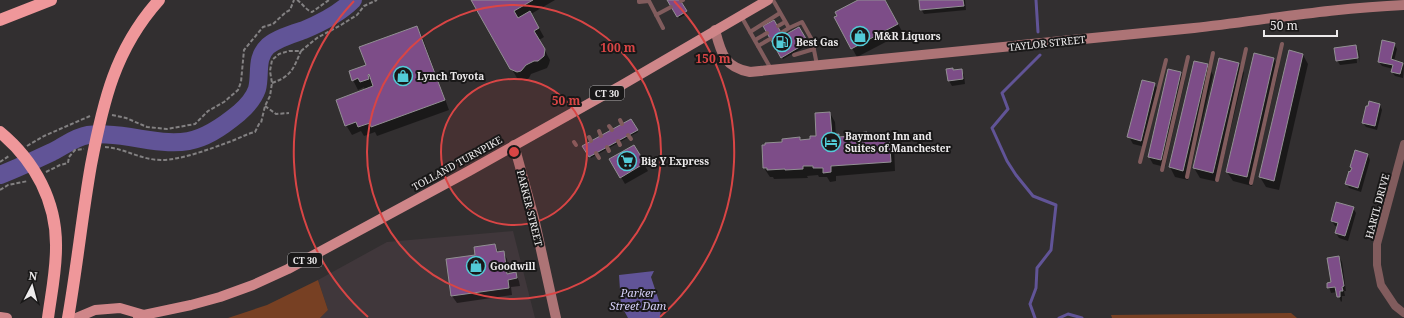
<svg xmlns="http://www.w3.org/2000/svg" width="1404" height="318" viewBox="0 0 1404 318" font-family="'Noto Serif',serif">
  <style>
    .built { fill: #40373b }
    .green { fill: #774023 }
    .water { fill: #615497 }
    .shadow { fill: #0007 }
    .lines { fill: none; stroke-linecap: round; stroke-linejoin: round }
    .stream { stroke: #615497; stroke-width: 3 }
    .river { stroke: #615497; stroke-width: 18 }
    .building { fill: #7d4d88; stroke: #929093 }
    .path { stroke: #838182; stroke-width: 2; stroke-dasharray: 4 2; stroke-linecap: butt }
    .lane { stroke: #815c5d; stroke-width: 4 }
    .street { stroke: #815c5d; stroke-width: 8 }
    .secondary { stroke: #ad7476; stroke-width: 10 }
    .primary { stroke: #cf8689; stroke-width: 10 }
    .highway { stroke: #ef979a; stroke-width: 12 }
    .ring { fill: none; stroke: #d94545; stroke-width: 2 }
    .labels { text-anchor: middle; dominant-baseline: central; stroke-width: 4; stroke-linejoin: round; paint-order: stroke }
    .shield { fill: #191818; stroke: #adacac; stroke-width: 1 }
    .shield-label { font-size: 9px; font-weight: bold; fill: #edebec }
    .poi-label { font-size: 10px; font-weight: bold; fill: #edebec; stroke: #191818; text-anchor: start }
    .street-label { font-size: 10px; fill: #edebec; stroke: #191818 }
    .water-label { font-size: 11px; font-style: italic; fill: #d4cff7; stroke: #191818 }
    .centre { fill: #d94545; stroke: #191818; stroke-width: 2 }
    .ring-label { font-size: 12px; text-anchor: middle; font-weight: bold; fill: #d94545; stroke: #191818; stroke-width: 4; stroke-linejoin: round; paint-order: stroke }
  </style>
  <rect width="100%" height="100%" fill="#322f30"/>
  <path class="built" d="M 513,231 L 535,318 L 320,318 L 328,310 L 318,280 L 387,242 Z"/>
  <g class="green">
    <path d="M 318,280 L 328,310 L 320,318 L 228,318 L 267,305 Z"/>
    <path d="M 1291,313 L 1297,318 L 1112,318 L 1111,315 Z"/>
  </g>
  <path class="water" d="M 654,271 L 651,277 L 661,307 L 660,318 L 628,318 L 621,305 L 619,275 Z"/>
  <g class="shadow">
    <path d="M 472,0 L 555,0 L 531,14 L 544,37 L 539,40 L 550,60 L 549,64 L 547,68 L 531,74 L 529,78 L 523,81 L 517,78 Z"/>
    <path d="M 668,0 L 679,0 L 687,14 L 679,18 Z"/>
    <path d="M 860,0 L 885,0 L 903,33 L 857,57 L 852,48 Z"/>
    <path d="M 920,0 L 965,0 L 966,10 L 924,14 L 921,9 Z"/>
    <path d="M 764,26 L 783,37 L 799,28 L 808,45 L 783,59 Z"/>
    <path d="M 417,27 L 422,36 L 449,110 L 377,136 L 375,132 L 364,136 L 361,131 L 352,135 L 346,125 L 365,90 L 364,87 L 358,90 L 353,80 L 367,66 Z"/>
    <path d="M 1394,44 L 1397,49 L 1394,61 L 1402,63 L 1404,66 L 1403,78 L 1395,76 L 1392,72 L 1393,69 L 1382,66 L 1379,62 Z"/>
    <path d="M 1356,47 L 1359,51 L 1360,63 L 1358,50 L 1356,50 L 1357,63 L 1340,65 L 1337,60 Z"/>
    <path d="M 1303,55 L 1308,64 L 1279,190 L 1266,187 L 1260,177 Z"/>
    <path d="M 1274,59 L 1279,68 L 1252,186 L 1233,181 L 1227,172 Z"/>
    <path d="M 1239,63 L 1244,73 L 1218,182 L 1200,178 L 1194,168 Z"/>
    <path d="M 1207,65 L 1213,75 L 1188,180 L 1175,177 L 1170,167 Z"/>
    <path d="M 947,70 L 953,71 L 961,70 L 964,75 L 965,84 L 952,86 L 949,81 Z"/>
    <path d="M 1169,70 L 1181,73 L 1185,80 L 1165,167 L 1153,164 L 1149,157 Z"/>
    <path d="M 1154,84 L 1159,91 L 1145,147 L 1133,144 L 1129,137 Z"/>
    <path d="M 1380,105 L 1382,110 L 1377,130 L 1366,127 L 1363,123 Z"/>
    <path d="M 830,113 L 835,122 L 836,136 L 839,136 L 840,138 L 868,135 L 888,135 L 894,145 L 895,171 L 836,176 L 836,181 L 830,182 L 827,177 L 819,177 L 818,175 L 807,176 L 808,178 L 774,179 L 773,177 L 770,177 L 764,168 L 763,146 L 800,138 L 801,141 L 811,140 L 817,137 Z"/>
    <path d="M 631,120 L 638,132 L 591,158 L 584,147 Z"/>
    <path d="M 633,146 L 648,171 L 625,184 L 611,160 Z"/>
    <path d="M 1368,155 L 1370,160 L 1361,192 L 1349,188 L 1346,183 L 1352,169 L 1351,167 Z"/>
    <path d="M 1337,203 L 1353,208 L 1356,213 L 1348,241 L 1339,238 L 1336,233 L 1338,227 L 1335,226 L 1332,221 Z"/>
    <path d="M 495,245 L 499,252 L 503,252 L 507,259 L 509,274 L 515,273 L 519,281 L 520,286 L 511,287 L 512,295 L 457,303 L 452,296 L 447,260 L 476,256 Z"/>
    <path d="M 1339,257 L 1342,262 L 1346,291 L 1344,291 L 1345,296 L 1342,296 L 1342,301 L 1341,302 L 1337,292 L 1331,293 L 1328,284 L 1332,283 Z"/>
  </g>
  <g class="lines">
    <g class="stream">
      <path d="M 1036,0 L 1038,32"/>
      <path d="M 1035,318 L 1030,304 L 1036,288 L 1037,268 L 1051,250 L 1056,205 L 1033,196 L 1016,175 L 1007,161 L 992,128 L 1008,109 L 1002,93 L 1040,55"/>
      <path d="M 1059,318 L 1068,314 L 1082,318"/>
    </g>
    <path class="river" d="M 0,175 C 18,168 35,160 52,152 C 64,146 75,137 88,135 C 101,133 117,135 130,137 C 181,146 198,147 239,113 C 247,106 254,98 257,89 C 261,74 255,58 268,46 C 278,38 292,34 304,30 C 321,23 339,14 353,0"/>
  </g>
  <g class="building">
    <path d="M 471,0 L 533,0 L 514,11 L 518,18 L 530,11 L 539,28 L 534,31 L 545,49 L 544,56 L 538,61 L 534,61 L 526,65 L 521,71 L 517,72 L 510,69 Z"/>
    <path d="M 667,0 L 680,0 L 687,11 L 677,17 Z"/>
    <path d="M 858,0 L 885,0 L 898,24 L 851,49 L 834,17 L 837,16 L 835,12 Z"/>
    <path d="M 919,0 L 963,0 L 964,6 L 920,10 Z"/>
    <path d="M 774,20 L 783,36 L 799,27 L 808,42 L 781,58 L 763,26 Z"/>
    <path d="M 417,26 L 445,100 L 371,127 L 370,123 L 358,127 L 356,122 L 345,126 L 336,100 L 373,86 L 369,74 L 368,75 L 369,79 L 360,82 L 358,78 L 352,81 L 349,71 L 366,65 L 359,47 Z"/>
    <path d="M 1382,40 L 1395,43 L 1391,59 L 1403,63 L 1400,74 L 1391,72 L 1393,65 L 1378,62 Z"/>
    <path d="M 1356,45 L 1358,58 L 1336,61 L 1334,48 Z"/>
    <path d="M 1289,50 L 1303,54 L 1274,181 L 1259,177 Z"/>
    <path d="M 1254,53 L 1274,58 L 1247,177 L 1226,172 Z"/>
    <path d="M 1219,58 L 1239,63 L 1213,173 L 1193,168 Z"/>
    <path d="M 1194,61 L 1208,64 L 1183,171 L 1169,167 Z"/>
    <path d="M 953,68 L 953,70 L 962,69 L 963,79 L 948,81 L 946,69 Z"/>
    <path d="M 1168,69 L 1181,72 L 1161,160 L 1148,157 Z"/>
    <path d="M 1142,80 L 1155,83 L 1141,141 L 1127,137 Z"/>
    <path d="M 1369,101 L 1380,104 L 1375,126 L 1362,123 L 1366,106 L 1368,106 Z"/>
    <path d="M 830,112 L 832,135 L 839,134 L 839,137 L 849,136 L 849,134 L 867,132 L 868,134 L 884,133 L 885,134 L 889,134 L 891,162 L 831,166 L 831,172 L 823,173 L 823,168 L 813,168 L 813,166 L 803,166 L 803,169 L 785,170 L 785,169 L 767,170 L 767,168 L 763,168 L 762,145 L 765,145 L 765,143 L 782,142 L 782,139 L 800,137 L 800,140 L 810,139 L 810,136 L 816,136 L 815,113 Z"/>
    <path d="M 631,119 L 638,130 L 589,157 L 582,146 Z"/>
    <path d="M 634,145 L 645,163 L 620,178 L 609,159 Z"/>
    <path d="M 1355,150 L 1368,154 L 1358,188 L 1345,184 L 1349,171 L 1350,172 L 1352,168 L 1350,167 Z"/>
    <path d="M 1336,202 L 1354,207 L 1345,236 L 1335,233 L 1338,223 L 1331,221 Z"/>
    <path d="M 495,244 L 497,252 L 504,251 L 507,274 L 516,272 L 517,278 L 508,280 L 509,288 L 451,296 L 446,259 L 475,255 L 474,247 Z"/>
    <path d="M 1339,256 L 1344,286 L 1342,287 L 1343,291 L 1340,291 L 1340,297 L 1337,297 L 1335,287 L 1327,288 L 1327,283 L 1331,282 L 1327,258 Z"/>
  </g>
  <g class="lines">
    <g class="path">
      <path d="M 297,0 C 302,3 307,11 312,12 L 329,0"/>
      <path d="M 272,83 C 292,76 293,69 301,51"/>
      <path d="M 265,106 L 276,114 L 289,113"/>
      <path d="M 112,115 L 126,118 L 147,127 L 167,129 L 195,124 L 208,111 L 224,102 L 238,90 L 241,82 L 244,50 L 263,27 L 273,24 L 286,12 L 290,10 L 294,0"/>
      <path d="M 27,146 L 44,136 L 90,116"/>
      <path d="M 105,147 C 124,148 141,160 161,160 C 181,160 210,149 229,142 C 238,139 246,134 255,132 L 259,124 L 261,123 L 265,106 L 270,96 L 272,83 L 270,71 L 272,60 L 279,54 L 289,51 L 301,51 L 317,38 L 341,25 L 357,15 L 364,6 L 377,0"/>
      <path d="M 0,162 L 9,156"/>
      <path d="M 46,172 L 60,165 L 68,163 L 69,157 L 75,150 L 84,149"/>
      <path d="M 0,190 L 8,185 L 28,181"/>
    </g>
    <g class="lane">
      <path d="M 639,0 L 639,2 L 649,1 L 663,28"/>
      <path d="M 773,0 L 789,28 L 802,22 L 812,40 L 817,65"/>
      <path d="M 681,1 L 683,0"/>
      <path d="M 656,15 L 671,7"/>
      <path d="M 741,16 L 771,69"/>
      <path d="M 778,26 L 785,22"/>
      <path d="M 750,32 L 780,13"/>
      <path d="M 781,33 L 789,28"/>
      <path d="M 755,40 L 767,33"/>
      <path d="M 758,46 L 770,39"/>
      <path d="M 794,55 L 814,49"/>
      <path d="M 620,120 L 622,124"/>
      <path d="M 609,126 L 612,130"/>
      <path d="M 599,131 L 601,136"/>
      <path d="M 628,135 L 631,139"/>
      <path d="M 589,137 L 591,141"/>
      <path d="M 618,141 L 620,145"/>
      <path d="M 574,142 L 576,145"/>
      <path d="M 607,147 L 609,151"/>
      <path d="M 596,153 L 599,158"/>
      <path d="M 1140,162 L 1166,60"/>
      <path d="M 1162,170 L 1188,57"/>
      <path d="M 1187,177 L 1213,53"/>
      <path d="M 1217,180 L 1246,49"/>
      <path d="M 1251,183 L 1282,44"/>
    </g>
    <path class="street" d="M 1404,144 L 1377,244 L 1377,265 L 1381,285 L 1395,306 L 1404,313"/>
    <g class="secondary">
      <path d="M 715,30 C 721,53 724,67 750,72 C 898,58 1046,43 1194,28 C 1264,20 1333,8 1404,5"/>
      <path d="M 514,145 L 534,218 L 556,318"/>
    </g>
    <g class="primary">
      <path d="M 0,317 L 7,318"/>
      <path d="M 76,318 L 95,310 L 120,308 L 144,315"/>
      <path d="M 138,318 L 144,315 L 191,305 L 220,297 L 253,285 L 288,269 L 469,171 L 622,85 L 768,0"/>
    </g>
    <g class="highway">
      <path d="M 0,20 L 51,0"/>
      <path d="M 0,132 C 35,161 57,202 56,248 C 56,272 51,295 48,318"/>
      <path d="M 68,318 C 77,267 82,216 91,165 C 103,102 115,49 159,0"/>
    </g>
  </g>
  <circle cx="514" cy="152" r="73" fill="#d94545" fill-opacity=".12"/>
  <g class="ring">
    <circle cx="514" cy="152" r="73"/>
    <circle cx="514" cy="152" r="147"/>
    <path d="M368 317A220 220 0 0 1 354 1M674 1A220 220 0 0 1 660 317"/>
  </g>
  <defs>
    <g id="shop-ring" transform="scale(1)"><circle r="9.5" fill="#191818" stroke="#52cbd7" stroke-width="1.5"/><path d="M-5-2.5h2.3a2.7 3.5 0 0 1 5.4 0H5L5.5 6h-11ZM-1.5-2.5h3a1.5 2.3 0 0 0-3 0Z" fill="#52cbd7"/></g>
    <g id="fuel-ring" transform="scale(1)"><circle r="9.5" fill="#191818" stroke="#52cbd7" stroke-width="1.5"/><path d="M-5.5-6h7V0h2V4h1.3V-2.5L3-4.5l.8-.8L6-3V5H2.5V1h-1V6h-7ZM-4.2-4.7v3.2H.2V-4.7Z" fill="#52cbd7"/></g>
    <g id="hotel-ring" transform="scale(1)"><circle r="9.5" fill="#191818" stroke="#52cbd7" stroke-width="1.5"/><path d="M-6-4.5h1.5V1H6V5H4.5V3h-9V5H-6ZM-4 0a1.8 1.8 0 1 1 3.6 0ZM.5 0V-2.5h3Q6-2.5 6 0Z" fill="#52cbd7"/></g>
    <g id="supermarket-ring" transform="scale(1)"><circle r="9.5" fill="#191818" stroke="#52cbd7" stroke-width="1.5"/><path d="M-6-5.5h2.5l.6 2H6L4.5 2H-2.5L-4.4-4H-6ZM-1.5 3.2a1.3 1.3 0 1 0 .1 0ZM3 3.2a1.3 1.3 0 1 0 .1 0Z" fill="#52cbd7"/></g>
  </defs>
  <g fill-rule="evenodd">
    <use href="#shop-ring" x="860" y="36"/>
    <use href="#fuel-ring" x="782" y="42"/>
    <use href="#shop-ring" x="403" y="76"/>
    <use href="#hotel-ring" x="831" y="142"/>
    <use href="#supermarket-ring" x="627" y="161"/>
    <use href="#shop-ring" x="476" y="266"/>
  </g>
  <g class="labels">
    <g class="shield">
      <rect x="590" y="86" width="34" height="14" rx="3"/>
      <rect x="288" y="253" width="34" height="14" rx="3"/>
    </g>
    <g class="shield-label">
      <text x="607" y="93">CT 30</text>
      <text x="305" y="260">CT 30</text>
    </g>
    <g class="poi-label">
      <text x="874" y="36">M&amp;R Liquors</text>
      <text x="796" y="42">Best Gas</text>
      <text x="417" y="76">Lynch Toyota</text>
      <text x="845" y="136">Baymont Inn and<tspan x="845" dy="12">Suites of Manchester</tspan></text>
      <text x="641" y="161">Big Y Express</text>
      <text x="490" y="266">Goodwill</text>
    </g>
    <g class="street-label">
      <text transform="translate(1047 43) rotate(-6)">TAYLOR STREET</text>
      <text transform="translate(457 163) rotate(-29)">TOLLAND TURNPIKE</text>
      <text transform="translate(1377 206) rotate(-75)">HARTL DRIVE</text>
      <text transform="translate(530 208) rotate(76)">PARKER STREET</text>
    </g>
    <g class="water-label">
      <text x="638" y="292">Parker<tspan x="638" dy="13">Street Dam</tspan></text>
    </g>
  </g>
  <circle cx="514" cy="152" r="6" class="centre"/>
  <g class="ring-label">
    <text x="618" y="52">100 m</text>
    <text x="713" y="63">150 m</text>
    <text x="566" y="105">50 m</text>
  </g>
  <g transform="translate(32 286) rotate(6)" stroke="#191818" stroke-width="3" paint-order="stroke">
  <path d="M0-3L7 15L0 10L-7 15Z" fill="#edebec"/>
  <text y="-6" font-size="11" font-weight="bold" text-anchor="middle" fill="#edebec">N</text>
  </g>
  <path d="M1264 30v6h73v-6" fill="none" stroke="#edebec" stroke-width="2"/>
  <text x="1270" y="30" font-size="12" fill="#edebec" stroke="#191818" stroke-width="3" paint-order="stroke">50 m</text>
</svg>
